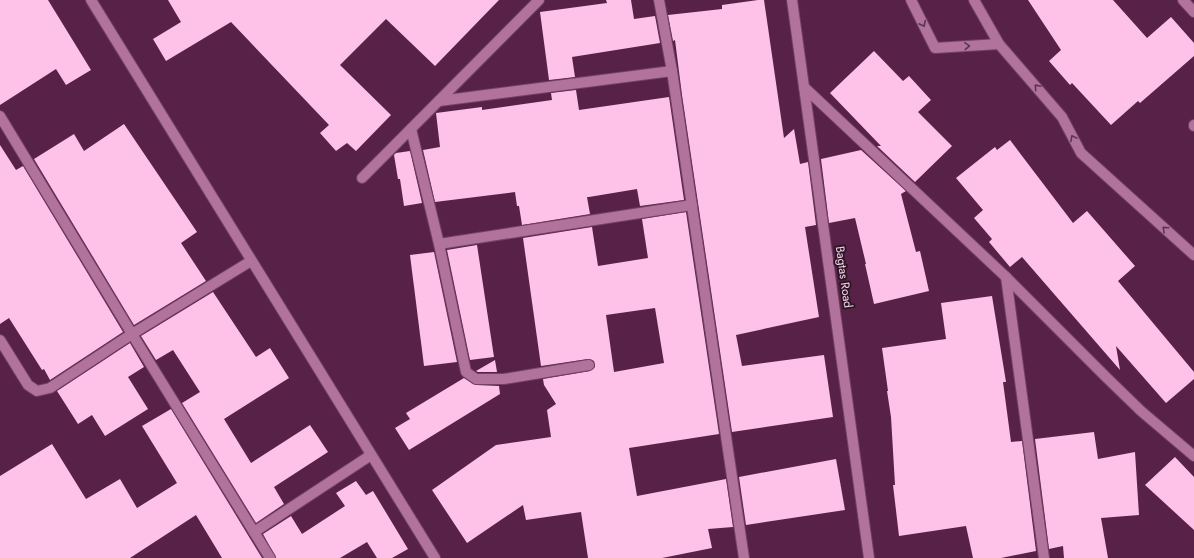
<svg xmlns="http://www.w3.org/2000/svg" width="1194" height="558" viewBox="0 0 1194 558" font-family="Jost,sans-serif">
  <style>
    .building { fill: #fec2e8; fill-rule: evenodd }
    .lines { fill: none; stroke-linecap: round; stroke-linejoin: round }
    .minor-casing { stroke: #724265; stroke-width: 12 }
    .minor { stroke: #b1729b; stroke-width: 10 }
    .oneway { stroke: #5c3650 }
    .labels { text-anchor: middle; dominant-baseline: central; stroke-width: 4; stroke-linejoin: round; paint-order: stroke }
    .street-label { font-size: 12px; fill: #f4d2e7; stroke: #2f1627 }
  </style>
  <rect width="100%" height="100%" fill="#582147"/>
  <g class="building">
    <path d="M 0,0 L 48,0 L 91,70 L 66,85 L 56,69 L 0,105 Z"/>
    <path d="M 168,0 L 499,0 L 435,66 L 386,19 L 340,65 L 391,115 L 356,151 L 347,143 L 336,151 L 320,133 L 329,125 L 231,22 L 166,61 L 153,39 L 181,22 Z"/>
    <path d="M 606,0 L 631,0 L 634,19 L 655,16 L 660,43 L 572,57 L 575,77 L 549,80 L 540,12 L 607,3 Z"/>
    <path d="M 758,0 L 764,0 L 784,138 L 794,129 L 800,164 L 808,162 L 816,225 L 805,227 L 819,317 L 736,335 L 742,366 L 824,355 L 833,417 L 732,432 L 682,95 L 675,40 L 673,41 L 668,15 L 722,9 L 722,5 Z"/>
    <path d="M 1028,0 L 1113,0 L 1147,38 L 1171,17 L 1194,43 L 1194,56 L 1140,103 L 1138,101 L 1111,125 L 1072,83 L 1070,85 L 1049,61 L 1061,50 Z"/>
    <path d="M 874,51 L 903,81 L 909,76 L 931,100 L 918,112 L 952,146 L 915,182 L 877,146 L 881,146 L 830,93 Z"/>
    <path d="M 576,90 L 579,110 L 669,97 L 684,200 L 640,206 L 637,189 L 589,197 L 587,197 L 590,214 L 522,225 L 519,206 L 517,206 L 515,192 L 435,202 L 423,150 L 440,147 L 436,113 L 482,107 L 482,110 L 552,100 L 551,93 Z"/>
    <path d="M 124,124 L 197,232 L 181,243 L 206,281 L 134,325 L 34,159 L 74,134 L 84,151 Z"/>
    <path d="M 1010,140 L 1073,223 L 1087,211 L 1135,266 L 1118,281 L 1194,372 L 1194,379 L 1166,403 L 1116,346 L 1120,370 L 1022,257 L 1010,267 L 989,242 L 992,239 L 974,218 L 983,210 L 956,178 L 995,147 L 997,150 Z"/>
    <path d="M 0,145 L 16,170 L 23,166 L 123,332 L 50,380 L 44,369 L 42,370 L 9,318 L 0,324 Z"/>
    <path d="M 861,150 L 906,191 L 901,194 L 916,252 L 920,251 L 929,291 L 874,304 L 865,264 L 866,264 L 855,218 L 829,223 L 821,159 Z"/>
    <path d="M 410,151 L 422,203 L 404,206 L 400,179 L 398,179 L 394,155 L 396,153 Z"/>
    <path d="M 686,212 L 719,434 L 629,448 L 637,496 L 726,479 L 733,527 L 708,529 L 712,548 L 662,558 L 588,558 L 581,512 L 526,520 L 523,505 L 467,543 L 432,490 L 496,445 L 551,437 L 547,410 L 556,404 L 544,385 L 543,379 L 590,371 L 595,367 L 594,361 L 588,359 L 541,366 L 523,238 L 592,227 L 598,266 L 648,258 L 642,219 ZM 655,308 L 664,363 L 614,372 L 606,315 Z"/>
    <path d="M 477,245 L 494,357 L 470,360 L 447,250 Z"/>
    <path d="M 434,252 L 457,362 L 424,366 L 410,255 Z"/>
    <path d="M 213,292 L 256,357 L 270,348 L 289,378 L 224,419 L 251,463 L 310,425 L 328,452 L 274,487 L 284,504 L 256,523 L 182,403 L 200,392 L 173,350 L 156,360 L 141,336 Z"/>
    <path d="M 992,296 L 1006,382 L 1003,382 L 1011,442 L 1022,441 L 1036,551 L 1001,558 L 973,558 L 966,526 L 899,536 L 893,485 L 895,485 L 891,417 L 887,391 L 888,391 L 882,348 L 946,339 L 941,303 Z"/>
    <path d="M 130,343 L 144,367 L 128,377 L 148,409 L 105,436 L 92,415 L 78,424 L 57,391 Z"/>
    <path d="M 495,360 L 497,372 L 478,372 L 476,371 Z"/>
    <path d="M 464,378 L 476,385 L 499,386 L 500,394 L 409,450 L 395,428 L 410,419 L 406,413 Z"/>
    <path d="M 171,409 L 262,558 L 222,558 L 196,515 L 130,558 L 0,558 L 0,476 L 52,444 L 86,499 L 120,479 L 137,508 L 177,483 L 142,426 Z"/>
    <path d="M 1094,432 L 1098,459 L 1135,452 L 1139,515 L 1101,518 L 1108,558 L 1064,558 L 1063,546 L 1049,549 L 1035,439 Z"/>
    <path d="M 1175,457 L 1194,477 L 1194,530 L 1145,485 Z"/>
    <path d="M 836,459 L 845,510 L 746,525 L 739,477 Z"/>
    <path d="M 356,481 L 366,495 L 373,491 L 408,549 L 392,558 L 377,558 L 367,542 L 340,558 L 276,558 L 263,534 L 291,516 L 302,534 L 345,506 L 336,493 Z"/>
  </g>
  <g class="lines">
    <g class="minor-casing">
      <g id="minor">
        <path d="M 91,0 L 435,558"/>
        <path d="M 659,0 L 672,71 L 744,558"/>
        <path d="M 792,0 L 869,558"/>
        <path d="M 911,0 L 935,48 L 999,44"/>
        <path d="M 974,0 L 999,44 L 1062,117 L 1081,153 L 1194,255"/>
        <path d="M 1183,0 L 1194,12"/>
        <path d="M 804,87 L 1006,277 L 1106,377 L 1141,411 L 1194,456"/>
        <path d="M 439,101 L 672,71"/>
        <path d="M 0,116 L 132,334 L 270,558"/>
        <path d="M 1194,126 L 1194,125"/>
        <path d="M 411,129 L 439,244 L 466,372 L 476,379 L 504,379 L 589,365"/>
        <path d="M 362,178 L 539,0"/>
        <path d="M 439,244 L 692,205"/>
        <path d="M 1006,277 L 1044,558"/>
        <path d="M 0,340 L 28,385 L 37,391 L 50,388 L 132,334 L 251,261"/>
        <path d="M 254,532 L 371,455"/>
      </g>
    </g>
    <use href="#minor" class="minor"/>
  </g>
  <defs><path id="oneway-chevron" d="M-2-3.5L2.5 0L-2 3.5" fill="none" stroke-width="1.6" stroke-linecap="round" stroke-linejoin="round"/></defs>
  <g class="oneway">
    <use href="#oneway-chevron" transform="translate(923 24) rotate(63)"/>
    <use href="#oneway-chevron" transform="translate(967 46) rotate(-3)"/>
    <use href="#oneway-chevron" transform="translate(1037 87) rotate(-131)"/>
    <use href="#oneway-chevron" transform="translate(1073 138) rotate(-118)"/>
    <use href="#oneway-chevron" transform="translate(1165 229) rotate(-138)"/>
  </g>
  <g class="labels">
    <g class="street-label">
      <text transform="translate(844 277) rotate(82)">Bagtas Road</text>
    </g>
  </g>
</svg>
